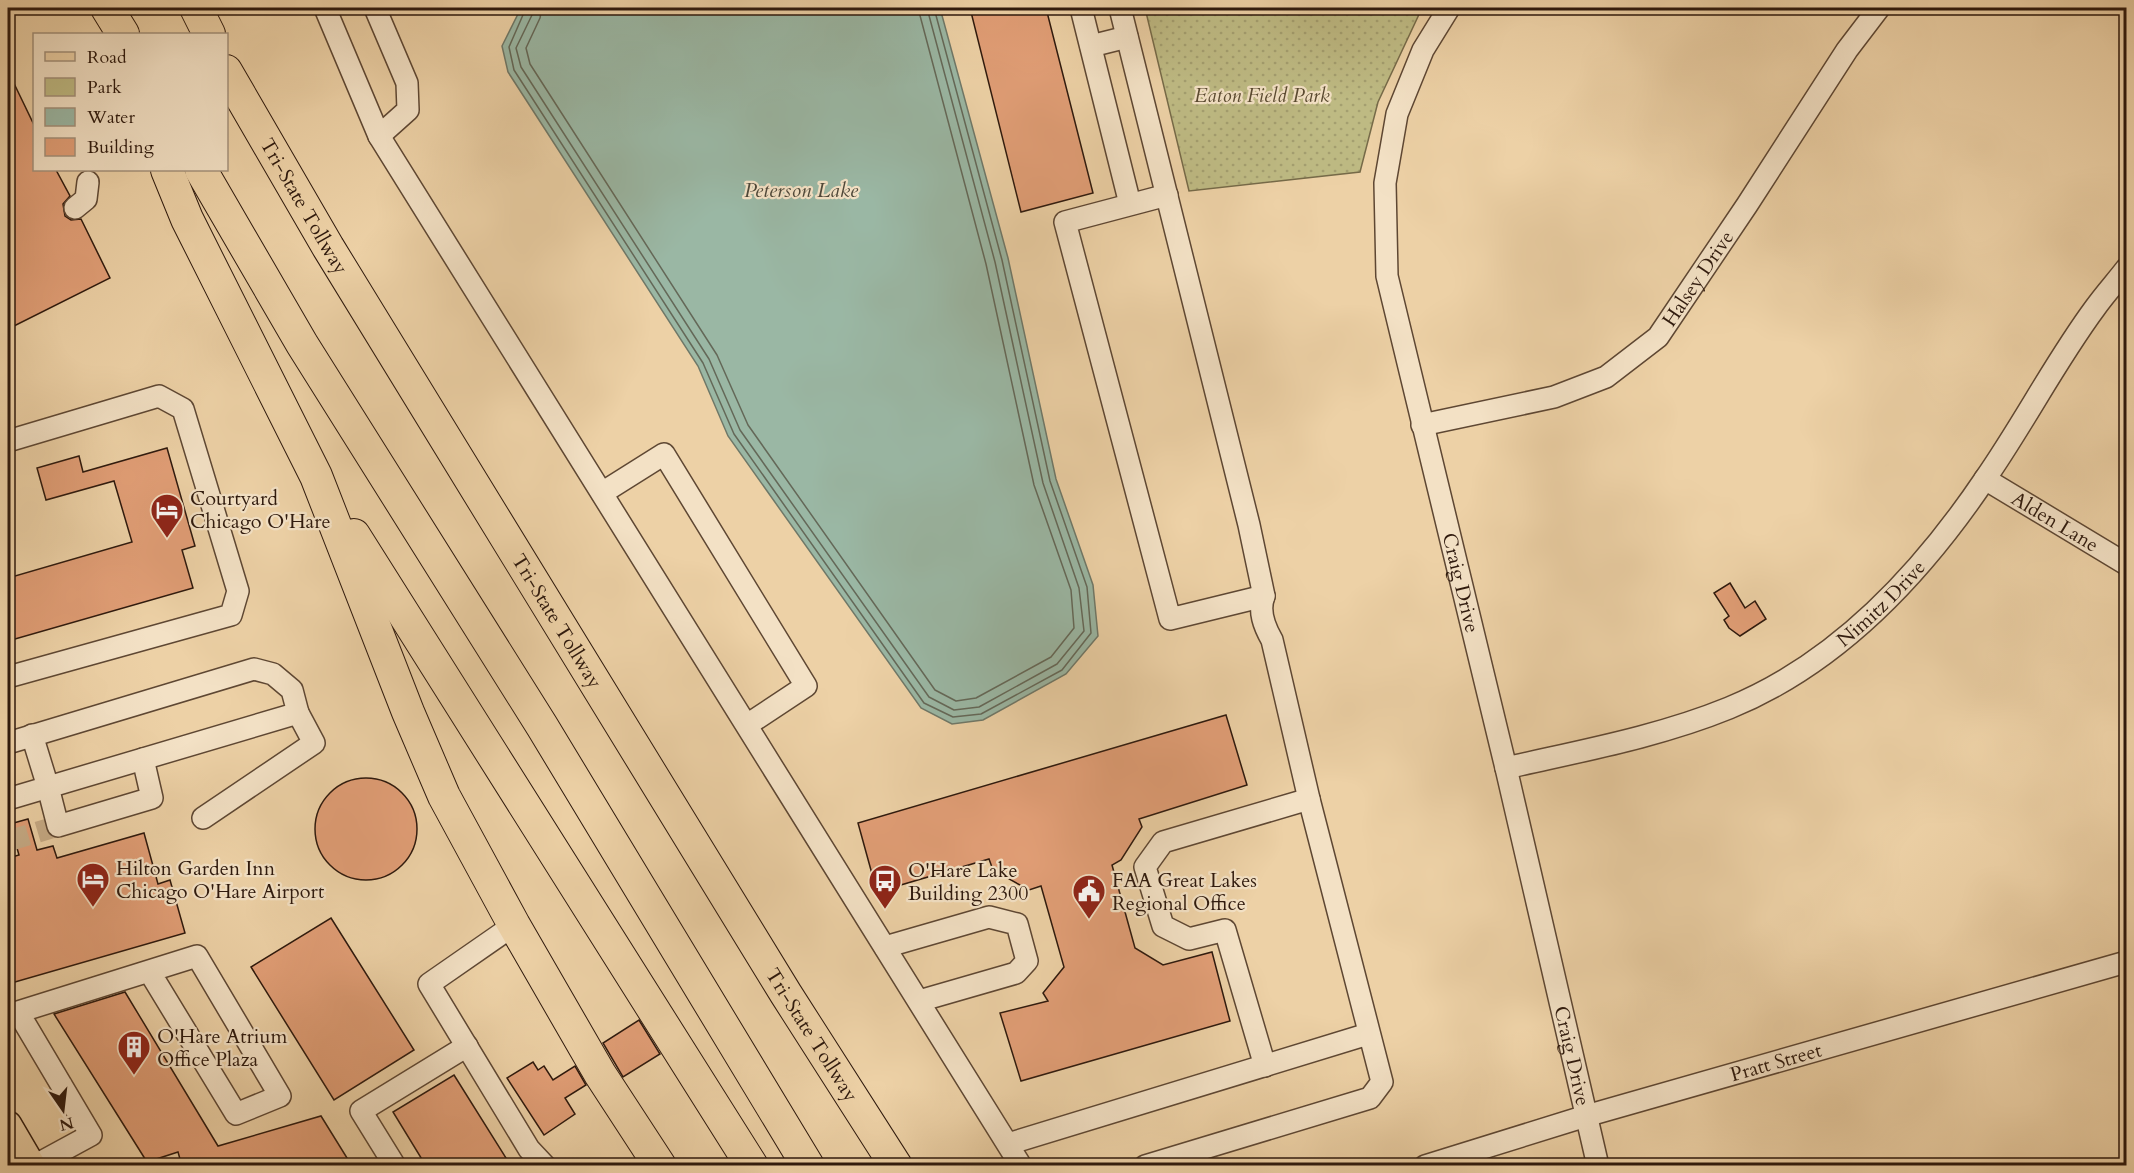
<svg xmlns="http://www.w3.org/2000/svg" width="2134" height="1173" viewBox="0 0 2134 1173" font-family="Cardo,serif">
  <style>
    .green { fill: url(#green-dots); stroke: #766a48; stroke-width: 1.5 }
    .water { fill: #9ab7a4; stroke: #6f7868; stroke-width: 1.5 }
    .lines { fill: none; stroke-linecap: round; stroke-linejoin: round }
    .shore { stroke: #646858; stroke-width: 1.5 }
    .building { fill: #e19e76; stroke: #2e190d; stroke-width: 1.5 }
    .minor-tunnel { stroke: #c7ac87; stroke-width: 21; stroke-dasharray: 21 10; stroke-linecap: butt }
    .minor-casing { stroke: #5e4733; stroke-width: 24 }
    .major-casing { stroke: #2e190d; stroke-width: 30 }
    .highway-casing { stroke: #2e190d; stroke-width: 34 }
    .minor { stroke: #f3e1c5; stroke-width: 21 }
    .major { stroke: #edd1a6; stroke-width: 27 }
    .highway { stroke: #edd1a6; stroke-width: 32 }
    .labels { text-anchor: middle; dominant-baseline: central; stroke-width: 4.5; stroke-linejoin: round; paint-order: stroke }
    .park-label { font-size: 20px; font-style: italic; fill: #594930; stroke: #f3e1c5 }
    .street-label { font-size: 20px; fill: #2e190d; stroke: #f3e1c5 }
    .poi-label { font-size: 20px; fill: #2e190d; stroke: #f3e1c5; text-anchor: start }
    .water-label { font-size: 21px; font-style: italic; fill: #4e483a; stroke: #f3e1c5 }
  </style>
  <defs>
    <pattern id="green-dots" width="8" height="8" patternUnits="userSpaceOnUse" patternTransform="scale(1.5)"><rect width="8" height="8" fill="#beba83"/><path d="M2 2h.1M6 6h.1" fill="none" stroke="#a49f70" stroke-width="1.8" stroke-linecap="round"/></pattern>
  </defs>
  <rect width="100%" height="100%" fill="#edd1a6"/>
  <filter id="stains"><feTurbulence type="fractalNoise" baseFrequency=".00333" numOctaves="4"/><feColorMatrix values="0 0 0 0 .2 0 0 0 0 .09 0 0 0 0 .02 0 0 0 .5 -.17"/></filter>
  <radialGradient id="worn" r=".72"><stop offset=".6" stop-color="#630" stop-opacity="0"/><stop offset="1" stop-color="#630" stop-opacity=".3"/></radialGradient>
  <path class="green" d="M 1145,8 L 1422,8 L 1378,102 L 1360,172 L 1189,191 Z"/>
  <path class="water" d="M 521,8 L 940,8 L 1008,258 L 1056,479 L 1093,585 L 1098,636 L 1066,674 L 983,720 L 952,724 L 921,708 L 728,436 L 698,366 L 508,72 L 502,46 Z"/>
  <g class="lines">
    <g class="shore">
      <path d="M 526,8 L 509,47 L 514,70 L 703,363 L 734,434 L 924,703 L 953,717 L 981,714 L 1062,670 L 1091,633 L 1087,587 L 1050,481 L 1002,260 L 934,8"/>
      <path d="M 533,8 L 532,15 L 516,48 L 521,67 L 709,359 L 740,430 L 929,697 L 954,710 L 979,707 L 1057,664 L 1084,631 L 1079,588 L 1043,483 L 995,262 L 927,8"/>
      <path d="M 542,8 L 540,18 L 526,48 L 530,64 L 717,355 L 748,425 L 935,690 L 956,701 L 976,698 L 1051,657 L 1074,628 L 1071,590 L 1034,485 L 986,264 L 918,8"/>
    </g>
  </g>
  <g class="building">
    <path d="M 970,8 L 1046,8 L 1093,193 L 1021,212 Z"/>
    <path d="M 8,71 L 34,125 L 34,170 L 56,170 L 70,196 L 63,204 L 65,216 L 71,220 L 81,219 L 110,278 L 8,329 Z"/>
    <path d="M 167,448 L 195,546 L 182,550 L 193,588 L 8,641 L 8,578 L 132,542 L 114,481 L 46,500 L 37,468 L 79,456 L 83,472 Z"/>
    <path d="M 1730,583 L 1745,608 L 1755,601 L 1766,619 L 1740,636 L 1729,628 L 1724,620 L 1729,616 L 1714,593 Z"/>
    <path d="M 1226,715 L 1247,785 L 1139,819 L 1142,827 L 1121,860 L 1112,865 L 1135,948 L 1163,965 L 1212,952 L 1230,1021 L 1021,1081 L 1000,1013 L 1048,1001 L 1043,993 L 1064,967 L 1041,886 L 1029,890 L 993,870 L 989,859 L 877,892 L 858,823 Z"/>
    <circle cx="366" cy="829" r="51"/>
    <path d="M 28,819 L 37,850 L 53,846 L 57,858 L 144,833 L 158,884 L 170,880 L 185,933 L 8,984 L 8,858 L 19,855 L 10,824 Z"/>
    <path d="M 331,918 L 414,1050 L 334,1100 L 251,967 Z"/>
    <path d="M 125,992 L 218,1146 L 321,1116 L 352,1166 L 182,1166 L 178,1152 L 147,1162 L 54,1014 Z"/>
    <path d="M 639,1020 L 660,1054 L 623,1077 L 603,1043 Z"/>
    <path d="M 533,1062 L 538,1070 L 544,1066 L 553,1080 L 575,1066 L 586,1085 L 565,1098 L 575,1114 L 544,1135 L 507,1078 Z"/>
    <path d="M 454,1075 L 511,1166 L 426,1166 L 393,1112 Z"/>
  </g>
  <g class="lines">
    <path class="minor-tunnel" d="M 8,841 L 58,826"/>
    <g class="minor-casing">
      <g id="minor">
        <path d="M 325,8 L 379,136 L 1021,1166"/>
        <path d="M 375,8 L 407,83 L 408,110 L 379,136"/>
        <path d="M 1081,8 L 1130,204"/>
        <path d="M 1120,8 L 1249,525 L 1264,596 C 1258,611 1264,626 1272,640 L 1309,799 L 1382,1082 L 1370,1098 L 1145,1166"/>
        <path id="s1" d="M 1449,8 L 1423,50 L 1397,114 L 1385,183 L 1387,276 L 1506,768 L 1598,1166"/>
        <path d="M 1091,46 L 1127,37"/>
        <path d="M 1167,195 L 1065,222 L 1170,619 L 1264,596"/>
        <path d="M 75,208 L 86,199 L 88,182"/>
        <path id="s2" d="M 1422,425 L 1554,397 L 1606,377 L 1658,337 L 1747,205 L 1847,50 L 1879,8"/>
        <path d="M 8,441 L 159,396 L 183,409 L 238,591 L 231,615 L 8,677"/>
        <path id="s3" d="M 1985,479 L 2126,564"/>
        <path d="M 602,493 L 664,454 L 806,686 L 747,725"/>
        <path d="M 32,735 L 48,787 L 58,826 L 152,798 L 143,759"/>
        <path d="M 8,743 L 254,669 L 273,674 L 292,690 L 298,713 L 8,799"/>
        <path id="s4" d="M 1506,768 C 1580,751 1658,737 1729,708 C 1837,664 1921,574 1985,479 C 2024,423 2055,362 2095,308 C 2105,294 2116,282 2126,269"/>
        <path d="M 203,818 L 314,743 L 298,713"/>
        <path d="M 514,925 L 429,984 L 529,1149 L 545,1166"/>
        <path d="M 885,947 L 989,917 L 1017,924 L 1027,961 L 1016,973 L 919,1001"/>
        <path d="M 1265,1066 L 1225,930 L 1189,939 L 1163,926 L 1145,867 L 1163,842 L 1309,799"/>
        <path d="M 1008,1144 L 1368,1034"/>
        <path d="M 34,1166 L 91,1135 L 18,1012 L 197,956 L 280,1096 L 236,1114 L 149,971"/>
        <path d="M 395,1166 L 361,1111 L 467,1046"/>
        <path id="s5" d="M 1425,1166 L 1586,1116 L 2126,962"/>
      </g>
    </g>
    <g class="major-casing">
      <path id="major" d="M 8,1125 L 32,1166"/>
    </g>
    <g class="highway-casing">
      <g id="highway">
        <path d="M 107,8 L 123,34"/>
        <path d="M 196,8 L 209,34"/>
        <path id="s6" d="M 226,71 L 328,247 L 786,994 L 896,1166"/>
        <path d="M 167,170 L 187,219 L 316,476 L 408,712 L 444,796 L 514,925 L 600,1074 L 660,1166"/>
        <path d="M 201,170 L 302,344 L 542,726 L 808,1166"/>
        <path d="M 354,535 L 752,1166"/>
      </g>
    </g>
    <use href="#minor" class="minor"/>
    <use href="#major" class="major"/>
    <use href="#highway" class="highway"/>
  </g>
  <defs>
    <g id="hotel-pin" transform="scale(1.725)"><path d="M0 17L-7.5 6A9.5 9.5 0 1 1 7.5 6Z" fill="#8f2418" stroke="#f3e1c5"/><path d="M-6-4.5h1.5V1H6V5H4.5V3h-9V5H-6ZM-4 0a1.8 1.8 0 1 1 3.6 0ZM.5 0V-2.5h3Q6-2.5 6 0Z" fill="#fff"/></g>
    <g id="bus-pin" transform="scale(1.725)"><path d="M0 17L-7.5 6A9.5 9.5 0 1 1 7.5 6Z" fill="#8f2418" stroke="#f3e1c5"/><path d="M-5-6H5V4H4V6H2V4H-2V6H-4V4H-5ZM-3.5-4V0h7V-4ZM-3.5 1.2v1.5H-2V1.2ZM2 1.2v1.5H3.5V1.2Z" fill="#fff"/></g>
    <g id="civic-pin" transform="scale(1.725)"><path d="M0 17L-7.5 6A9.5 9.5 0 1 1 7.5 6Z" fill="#8f2418" stroke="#f3e1c5"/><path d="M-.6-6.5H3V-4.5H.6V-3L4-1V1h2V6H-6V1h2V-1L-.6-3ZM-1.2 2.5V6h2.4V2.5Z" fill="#fff"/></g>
    <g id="building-pin" transform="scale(1.725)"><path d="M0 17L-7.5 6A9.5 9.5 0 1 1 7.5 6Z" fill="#8f2418" stroke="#f3e1c5"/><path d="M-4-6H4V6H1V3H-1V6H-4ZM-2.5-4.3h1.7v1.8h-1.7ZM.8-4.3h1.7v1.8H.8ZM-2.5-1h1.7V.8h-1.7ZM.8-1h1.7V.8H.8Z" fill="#fff"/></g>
  </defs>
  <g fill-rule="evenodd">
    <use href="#hotel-pin" x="167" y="510"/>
    <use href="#hotel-pin" x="93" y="879"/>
    <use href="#bus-pin" x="885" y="881"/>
    <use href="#civic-pin" x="1089" y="891"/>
    <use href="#building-pin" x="134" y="1047"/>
  </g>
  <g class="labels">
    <g class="park-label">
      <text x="1262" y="95">Eaton Field Park</text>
    </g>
    <g class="street-label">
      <text stroke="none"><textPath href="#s6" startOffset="156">Tri-State Tollway</textPath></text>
      <text stroke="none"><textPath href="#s2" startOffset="327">Halsey Drive</textPath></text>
      <text stroke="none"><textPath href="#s3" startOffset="82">Alden Lane</textPath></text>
      <text stroke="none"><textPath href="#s1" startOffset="597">Craig Drive</textPath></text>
      <text stroke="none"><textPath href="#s4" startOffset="417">Nimitz Drive</textPath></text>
      <text stroke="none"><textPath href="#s6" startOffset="642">Tri-State Tollway</textPath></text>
      <text stroke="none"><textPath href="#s6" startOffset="1128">Tri-State Tollway</textPath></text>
      <text stroke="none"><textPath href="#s1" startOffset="1083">Craig Drive</textPath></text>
      <text stroke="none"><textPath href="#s5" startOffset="366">Pratt Street</textPath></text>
    </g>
    <g class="poi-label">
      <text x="190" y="498">Courtyard<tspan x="190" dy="23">Chicago O'Hare</tspan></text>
      <text x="116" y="868">Hilton Garden Inn<tspan x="116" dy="23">Chicago O'Hare Airport</tspan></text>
      <text x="908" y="870">O'Hare Lake<tspan x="908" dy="23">Building 2300</tspan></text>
      <text x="1112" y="880">FAA Great Lakes<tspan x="1112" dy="23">Regional Office</tspan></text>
      <text x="157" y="1036">O'Hare Atrium<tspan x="157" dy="23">Office Plaza</tspan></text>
    </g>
    <g class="water-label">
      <text x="801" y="190">Peterson Lake</text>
    </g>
  </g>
  <rect width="2134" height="1173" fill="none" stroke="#edd1a6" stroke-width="30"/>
  <rect x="9" y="9" width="2116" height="1155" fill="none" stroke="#2e190d" stroke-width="3"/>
  <rect x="15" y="15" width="2104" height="1143" fill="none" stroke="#2e190d" stroke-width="1.5"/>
  <rect x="33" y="33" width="195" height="138" fill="#f3e1c5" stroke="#a4917b" stroke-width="1.5"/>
  <rect x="45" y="52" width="30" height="9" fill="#edd1a6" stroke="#a4917b" stroke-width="1.5"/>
  <text x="87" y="63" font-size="18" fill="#2e190d">Road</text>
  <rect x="45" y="78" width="30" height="18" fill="#beba83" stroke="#a4917b" stroke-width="1.5"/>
  <text x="87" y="93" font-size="18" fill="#2e190d">Park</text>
  <rect x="45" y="108" width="30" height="18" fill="#9ab7a4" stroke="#a4917b" stroke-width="1.5"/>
  <text x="87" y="123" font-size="18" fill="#2e190d">Water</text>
  <rect x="45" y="138" width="30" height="18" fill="#e19e76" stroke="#a4917b" stroke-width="1.5"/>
  <text x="87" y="153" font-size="18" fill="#2e190d">Building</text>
  <g transform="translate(63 1110) rotate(166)" stroke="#f3e1c5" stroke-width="4.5" paint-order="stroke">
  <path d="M0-4.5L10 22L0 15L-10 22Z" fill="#2e190d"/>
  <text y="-9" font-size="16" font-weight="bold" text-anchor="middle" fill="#2e190d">N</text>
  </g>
  <rect width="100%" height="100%" filter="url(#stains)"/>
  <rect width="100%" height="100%" fill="url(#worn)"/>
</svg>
